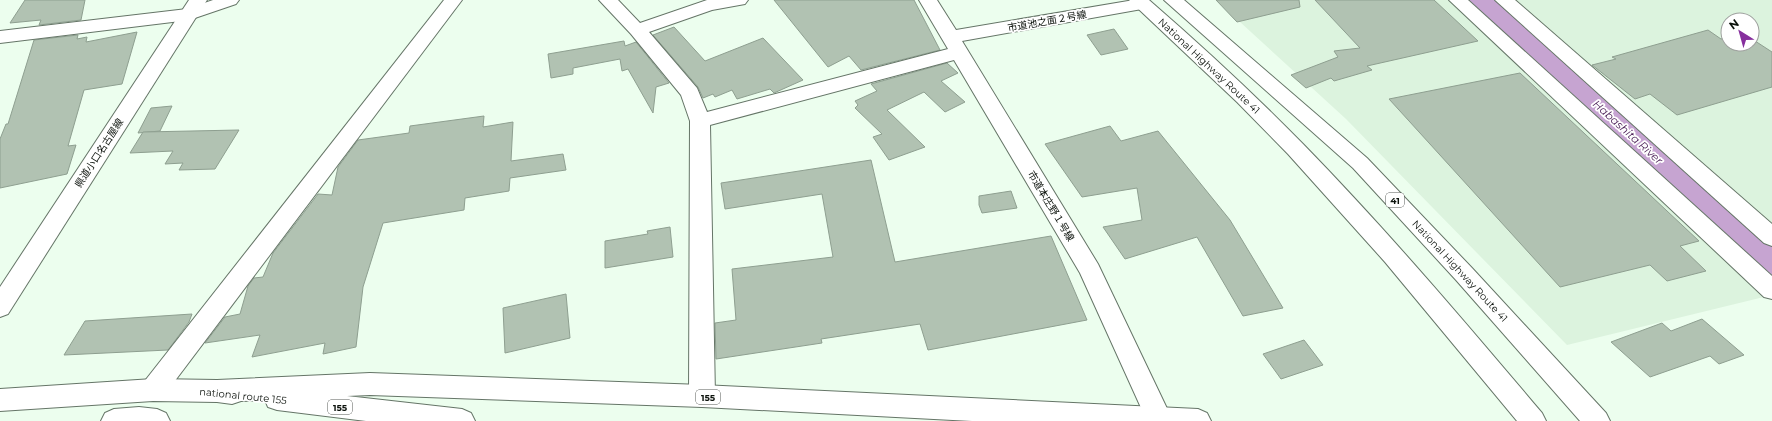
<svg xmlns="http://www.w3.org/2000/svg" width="1772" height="421" viewBox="0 0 1772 421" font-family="Montserrat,'Noto Sans JP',sans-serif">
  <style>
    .built { fill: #dcf3de; fill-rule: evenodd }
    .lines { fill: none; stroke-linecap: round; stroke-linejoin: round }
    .river { fill: #c6a4d1; fill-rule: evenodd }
    .building { fill: #b1c2b2; stroke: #8e9f90 }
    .street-casing { stroke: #657567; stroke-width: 2 }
    .secondary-casing { stroke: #657567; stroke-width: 2 }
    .highway-casing { stroke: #657567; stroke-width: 2 }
    .street { fill: #fff; fill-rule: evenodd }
    .secondary { fill: #fff; fill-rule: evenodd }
    .highway { fill: #fff; fill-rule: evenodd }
    .labels { text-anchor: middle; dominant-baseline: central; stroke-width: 3.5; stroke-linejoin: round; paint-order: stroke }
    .shield { fill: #fff; stroke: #555955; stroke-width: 1 }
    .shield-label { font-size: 9px; font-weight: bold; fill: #0c120c }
    .street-label { font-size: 10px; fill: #0c120c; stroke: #fff }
    .water-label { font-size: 11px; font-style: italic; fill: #4e235a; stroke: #fff }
  </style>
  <rect width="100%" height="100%" fill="#ecfeee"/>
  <path class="built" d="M 1216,0 L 1772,0 L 1772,295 L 1567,345 L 1346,119 ZM 1728,20 L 1752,20 L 1752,44 L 1728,44 Z"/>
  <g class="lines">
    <path class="river" d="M 1467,0 L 1502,0 L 1772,238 L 1772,279 L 1757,275 L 1472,7 Z"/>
  </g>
  <g class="building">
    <path d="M 25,0 L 85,0 L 81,20 L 39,25 L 41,20 L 10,23 Z"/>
    <path d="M 774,0 L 914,0 L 940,50 L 861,70 L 849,56 L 828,67 Z"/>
    <path d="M 1216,0 L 1299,0 L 1300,7 L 1237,22 Z"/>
    <path d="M 1315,0 L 1434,0 L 1478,41 L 1367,66 L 1372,70 L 1334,81 L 1331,78 L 1306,88 L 1291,75 L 1338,57 L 1334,51 L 1360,48 Z"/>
    <path d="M 674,27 L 705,61 L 763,38 L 803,80 L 774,93 L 770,89 L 737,99 L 732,90 L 715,97 L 713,94 L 703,98 L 698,87 L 653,35 Z"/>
    <path d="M 1114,29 L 1128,49 L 1101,55 L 1087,35 Z"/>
    <path d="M 1708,30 L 1721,39 L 1728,37 L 1728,44 L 1752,44 L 1752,39 L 1772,52 L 1772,87 L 1677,115 L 1650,94 L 1635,99 L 1592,65 L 1616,59 L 1612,57 Z"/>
    <path d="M 137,32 L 122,84 L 84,90 L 68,146 L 76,145 L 67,174 L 0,188 L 0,139 L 6,124 L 8,124 L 34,40 L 78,35 L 77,39 L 87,37 L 86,42 Z"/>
    <path d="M 624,41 L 625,46 L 636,42 L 669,83 L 656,87 L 653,113 L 628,69 L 622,71 L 620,59 L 573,68 L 573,74 L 551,78 L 548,54 Z"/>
    <path d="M 947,63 L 958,73 L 941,81 L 965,102 L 945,112 L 924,92 L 887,110 L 925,147 L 889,160 L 873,137 L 882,134 L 855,108 L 858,105 L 855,101 L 877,91 L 871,84 Z"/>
    <path d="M 1520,73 L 1699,241 L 1680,246 L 1706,271 L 1667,281 L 1650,265 L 1560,287 L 1389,99 Z"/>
    <path d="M 172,106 L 160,131 L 138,133 L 151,108 Z"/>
    <path d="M 484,116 L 483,127 L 513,122 L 511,161 L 563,154 L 566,170 L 510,178 L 509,191 L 465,198 L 464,210 L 383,223 L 363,287 L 356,347 L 323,354 L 325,343 L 252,357 L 260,335 L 205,343 L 225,317 L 240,314 L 248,286 L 254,278 L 263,277 L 273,253 L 318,194 L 332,195 L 338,167 L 358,140 L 409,133 L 410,126 Z"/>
    <path d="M 1110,126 L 1121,141 L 1158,131 L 1230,220 L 1283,308 L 1243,316 L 1197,237 L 1125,259 L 1103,227 L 1142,220 L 1137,188 L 1082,197 L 1045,144 Z"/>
    <path d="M 239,130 L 215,169 L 179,170 L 183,163 L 165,164 L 173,151 L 130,153 L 143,132 Z"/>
    <path d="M 871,160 L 895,262 L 1051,236 L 1087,320 L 928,350 L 920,324 L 821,339 L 822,343 L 716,359 L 715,323 L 736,320 L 732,269 L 833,257 L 822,194 L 725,209 L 721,183 Z"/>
    <path d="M 1011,191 L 1017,208 L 982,213 L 979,205 L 979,196 Z"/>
    <path d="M 670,227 L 673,257 L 605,268 L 605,241 L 648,234 L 647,231 Z"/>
    <path d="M 566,294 L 570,338 L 505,353 L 503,308 Z"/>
    <path d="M 192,314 L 189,322 L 168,350 L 64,355 L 85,321 Z"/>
    <path d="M 1702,319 L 1744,355 L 1719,364 L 1710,356 L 1650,377 L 1611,342 L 1662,323 L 1671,331 Z"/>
    <path d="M 1304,340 L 1323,365 L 1281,379 L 1263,354 Z"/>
  </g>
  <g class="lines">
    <g class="street-casing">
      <g id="street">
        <path d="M 213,0 L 239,0 L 236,4 L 189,20 L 0,43 L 0,31 L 187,9 Z"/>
        <path d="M 444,0 L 462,0 L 162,398 L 153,401 L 144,398 L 140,390 L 144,382 Z"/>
        <path d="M 599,0 L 618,0 L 640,23 L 707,0 L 748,0 L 745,4 L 712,10 L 649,32 L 697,88 L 707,112 L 948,49 L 919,0 L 937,0 L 956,30 L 1134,0 L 1148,0 L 1151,4 L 1148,8 L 1142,9 L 962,41 L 1098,264 L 1172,419 L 1171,421 L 1147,421 L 1080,273 L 954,60 L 710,125 L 715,396 L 711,404 L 702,407 L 693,404 L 689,396 L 690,121 L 681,95 L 631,34 Z"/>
        <path d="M 1449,0 L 1468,0 L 1772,276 L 1772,299 L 1764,297 Z"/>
        <path d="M 1495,0 L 1515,0 L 1772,224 L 1772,246 L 1764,243 Z"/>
      </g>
    </g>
    <g class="secondary-casing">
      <path id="secondary" d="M 189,0 L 207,0 L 8,314 L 0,317 L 0,287 Z"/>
    </g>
    <g class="highway-casing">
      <g id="highway">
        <path d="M 1129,0 L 1149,0 C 1202,46 1254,94 1303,144 C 1387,230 1465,322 1542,413 L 1546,421 L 1517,421 L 1385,262 L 1288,154 L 1237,102 Z"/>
        <path d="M 1164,0 L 1184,0 L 1367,158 L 1472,268 L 1606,413 L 1610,421 L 1580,421 L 1456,280 L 1353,168 Z"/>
        <path d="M 370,373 L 702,385 L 1198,409 L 1207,413 L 1211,421 L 972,421 L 702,407 L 370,395 L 347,396 L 462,409 L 471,413 L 475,421 L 366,421 L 277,410 L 268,407 L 265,400 L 241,401 L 232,404 L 217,402 L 153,401 L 0,411 L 0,389 L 153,379 L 217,380 Z"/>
        <path d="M 139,407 L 157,409 L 166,413 L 170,421 L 101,421 L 105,413 L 114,409 Z"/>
      </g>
    </g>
    <use href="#street" class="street"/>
    <use href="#secondary" class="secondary"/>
    <use href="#highway" class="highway"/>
  </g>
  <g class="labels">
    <g class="shield">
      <rect x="1386" y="193" width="18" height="14" rx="3"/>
      <rect x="696" y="390" width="24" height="14" rx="3"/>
      <rect x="328" y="400" width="24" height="14" rx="3"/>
    </g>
    <g class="shield-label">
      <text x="1395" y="200">41</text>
      <text x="708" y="397">155</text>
      <text x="340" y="407">155</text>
    </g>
    <g class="street-label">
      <text transform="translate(1047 21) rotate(-10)">市道池之面２号線</text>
      <text transform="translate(1209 66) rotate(43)">National Highway Route 41</text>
      <text transform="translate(99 153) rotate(-57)">県道小口名古屋線</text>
      <text transform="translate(1051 206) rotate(59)">市道本庄野１号線</text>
      <text transform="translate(1460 271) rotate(47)">National Highway Route 41</text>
      <text transform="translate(243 396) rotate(6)">national route 155</text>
    </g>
    <g class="water-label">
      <text transform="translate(1628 132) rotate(42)">Habashita River</text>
    </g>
  </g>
  <g transform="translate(1740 32) rotate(323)"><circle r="19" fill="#ffffff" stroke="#9ea09e"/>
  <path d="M0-3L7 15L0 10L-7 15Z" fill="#862f9d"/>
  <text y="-6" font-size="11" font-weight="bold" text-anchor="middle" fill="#0c120c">N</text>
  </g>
</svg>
